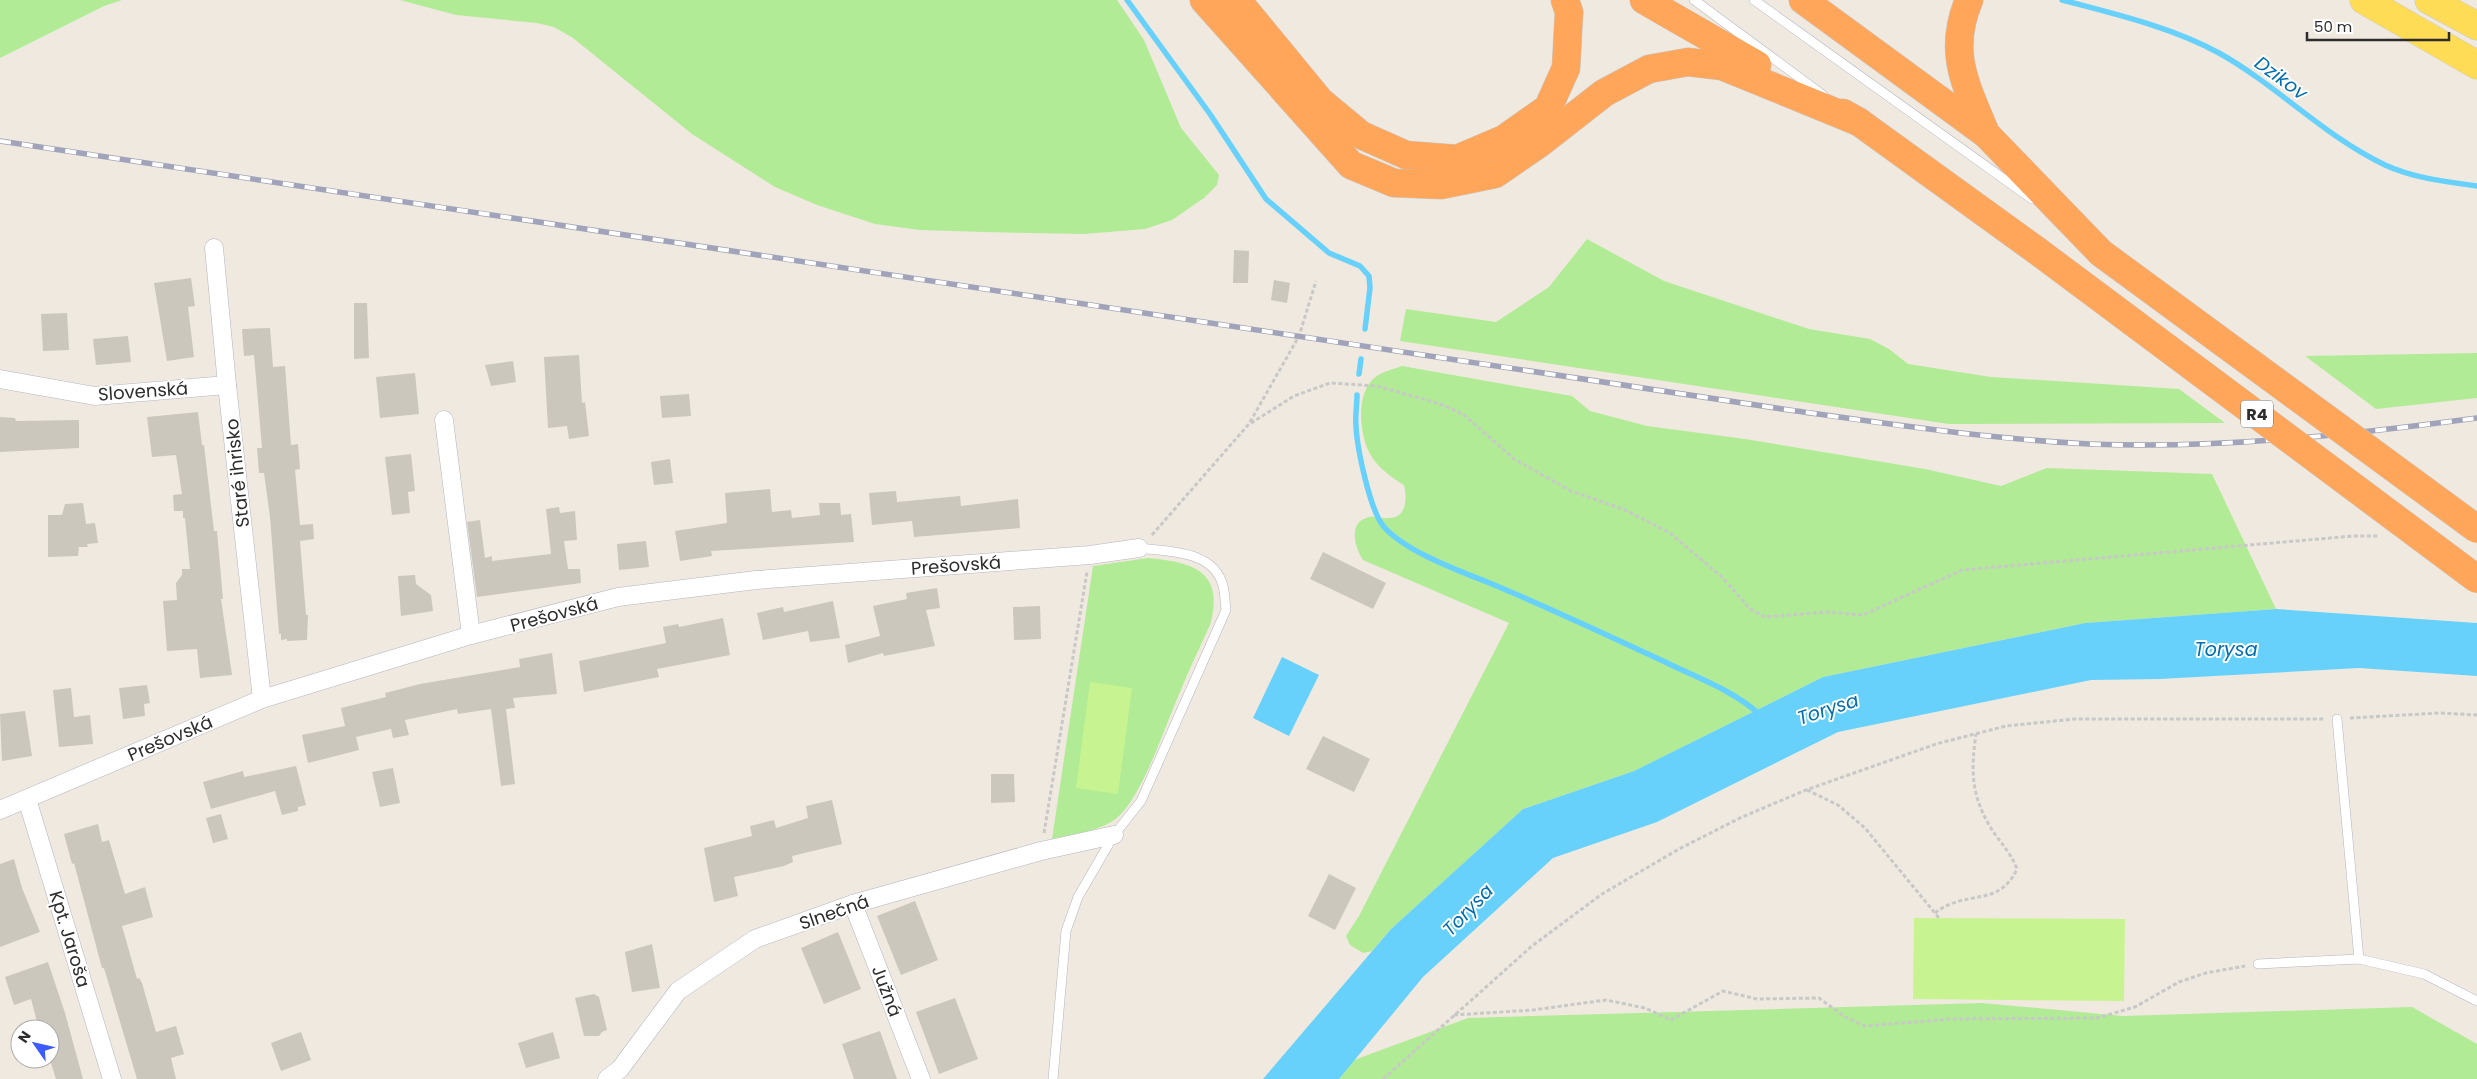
<svg xmlns="http://www.w3.org/2000/svg" width="2477" height="1079" viewBox="0 0 2477 1079" font-family="Poppins,sans-serif">
  <style>
    .green { fill: #b1eb96 }
    .pitch { fill: #c7f491 }
    .water { fill: #68d1fb }
    .lines { fill: none; stroke-linecap: round; stroke-linejoin: round }
    .stream { stroke: #68d1fb; stroke-width: 5.5 }
    .building { fill: #cbc7bd }
    .lane-casing { stroke: #b3b5c2; stroke-width: 10 }
    .street-casing { stroke: #b3b5c2; stroke-width: 19 }
    .primary-casing { stroke: #c8c8c8; stroke-width: 29 }
    .highway-casing { stroke: #c8c8c8; stroke-width: 29 }
    .path { stroke: #c8c8c8; stroke-width: 3; stroke-dasharray: 4 2.5; stroke-linecap: butt }
    .lane { stroke: #fff; stroke-width: 9 }
    .street { stroke: #fff; stroke-width: 18 }
    .primary { stroke: #ffdc55; stroke-width: 28 }
    .highway { stroke: #ffa65b; stroke-width: 28 }
    .rail-casing { stroke: #a0a3b9; stroke-width: 5.5 }
    .rail { stroke: #fff; stroke-width: 4; stroke-dasharray: 11; stroke-linecap: butt }
    .highway-bridge-casing { stroke: #c8c8c8; stroke-width: 29; stroke-linecap: butt }
    .highway-bridge { stroke: #ffa65b; stroke-width: 28 }
    .labels { text-anchor: middle; dominant-baseline: central; stroke-width: 4; stroke-linejoin: round; paint-order: stroke }
    .shield { fill: #fff; stroke: #6c6c6c; stroke-width: 1 }
    .shield-label { font-size: 16px; font-weight: bold; fill: #2d2d2d }
    .street-label { font-size: 18px; fill: #2d2d2d; stroke: #fff }
    .water-label { font-size: 19px; font-style: italic; fill: #006eaf; stroke: #fff }
  </style>
  <rect width="100%" height="100%" fill="#f0e9df"/>
  <g class="green">
    <path d="M 0,0 L 122,0 L 104,6 L 0,58 Z"/>
    <path d="M 400,0 L 1117,0 L 1144,40 L 1181,128 L 1219,175 L 1217,185 L 1204,198 L 1172,220 L 1145,229 L 1084,234 L 983,232 L 920,230 L 875,224 L 817,205 L 775,187 L 692,134 L 573,38 L 554,27 L 537,23 L 456,15 Z"/>
    <path d="M 1587,239 L 1664,281 L 1809,329 L 1870,339 L 1889,349 L 1908,364 L 1991,377 L 2179,389 L 2225,423 L 1949,424 L 1400,341 L 1406,309 L 1496,322 L 1549,287 Z"/>
    <path d="M 2477,353 L 2477,398 L 2376,409 L 2305,356 Z"/>
    <path d="M 1402,366 L 1572,396 L 1590,411 L 1647,426 L 1745,439 L 1925,469 L 2001,486 L 2047,468 L 2212,474 L 2276,609 L 2085,623 L 1823,677 L 1634,771 L 1523,809 L 1391,929 L 1372,951 L 1363,953 L 1350,945 L 1346,936 L 1359,916 L 1509,623 L 1363,560 C 1355,548 1347,522 1369,517 C 1375,516 1382,519 1389,518 C 1407,518 1407,498 1404,485 C 1392,478 1377,467 1370,454 C 1359,434 1355,390 1377,376 C 1384,371 1394,369 1402,366 Z"/>
    <path d="M 1148,558 C 1193,562 1225,571 1210,625 C 1200,647 1189,669 1180,692 C 1166,723 1141,802 1114,820 C 1097,832 1072,834 1052,839 L 1093,566 Z"/>
    <path d="M 1982,1003 L 2123,1016 L 2412,1007 L 2477,1044 L 2477,1079 L 1339,1079 L 1354,1060 L 1468,1018 Z"/>
  </g>
  <g class="pitch">
    <path d="M 1090,682 L 1132,688 L 1118,794 L 1076,788 Z"/>
    <path d="M 1914,918 L 2125,919 L 2124,1001 L 1913,999 Z"/>
  </g>
  <g class="water">
    <path d="M 2276,609 L 2477,623 L 2477,676 L 2359,668 L 2160,679 L 2091,680 L 1838,732 L 1657,822 L 1553,858 L 1423,977 L 1339,1079 L 1263,1079 L 1391,929 L 1523,809 L 1634,771 L 1823,677 L 2085,623 Z"/>
    <path d="M 1282,657 L 1319,675 L 1289,736 L 1253,718 Z"/>
  </g>
  <g class="lines">
    <g class="stream">
      <path d="M 1127,0 L 1210,114 L 1266,199 L 1329,253 L 1360,266 L 1369,276 L 1370,288 L 1365,329"/>
      <path d="M 2062,0 C 2115,14 2171,27 2219,53 C 2278,86 2324,136 2385,165 C 2413,178 2447,182 2477,186"/>
      <path d="M 1359,374 L 1361,359"/>
      <path d="M 1357,395 C 1357,405 1355,416 1356,426 C 1357,448 1370,511 1384,527 C 1405,551 1457,570 1487,582 C 1548,607 1607,635 1667,663 C 1698,678 1734,691 1759,714"/>
    </g>
  </g>
  <g class="building">
    <path d="M 1234,250 L 1249,251 L 1248,283 L 1233,283 Z"/>
    <path d="M 191,278 L 195,306 L 188,307 L 194,357 L 167,361 L 154,283 Z"/>
    <path d="M 1274,280 L 1290,283 L 1287,303 L 1271,300 Z"/>
    <path d="M 354,303 L 367,303 L 369,358 L 354,359 Z"/>
    <path d="M 67,313 L 69,350 L 43,351 L 41,314 Z"/>
    <path d="M 270,328 L 273,367 L 285,366 L 291,445 L 298,444 L 300,469 L 295,470 L 300,525 L 313,524 L 314,539 L 300,541 L 306,615 L 308,615 L 307,640 L 287,641 L 287,639 L 281,640 L 281,634 L 279,634 L 270,517 L 264,473 L 259,473 L 257,448 L 262,448 L 254,355 L 244,356 L 242,329 Z"/>
    <path d="M 128,336 L 131,362 L 96,365 L 93,339 Z"/>
    <path d="M 579,355 L 582,403 L 585,402 L 589,436 L 569,439 L 567,426 L 548,428 L 544,357 Z"/>
    <path d="M 513,361 L 516,382 L 491,386 L 485,365 Z"/>
    <path d="M 415,373 L 419,414 L 380,418 L 376,377 Z"/>
    <path d="M 689,394 L 691,416 L 662,418 L 660,396 Z"/>
    <path d="M 198,412 L 202,445 L 204,445 L 214,531 L 217,531 L 223,599 L 221,599 L 232,675 L 200,678 L 197,649 L 167,651 L 163,601 L 177,600 L 176,583 L 182,575 L 182,569 L 190,569 L 185,518 L 183,518 L 183,511 L 174,511 L 173,495 L 182,494 L 176,455 L 152,457 L 147,417 Z"/>
    <path d="M 0,417 L 15,418 L 16,421 L 79,420 L 79,448 L 0,452 Z"/>
    <path d="M 411,454 L 415,491 L 408,492 L 410,513 L 392,515 L 385,457 Z"/>
    <path d="M 670,459 L 673,483 L 654,485 L 651,462 Z"/>
    <path d="M 770,489 L 772,512 L 791,510 L 792,518 L 820,515 L 819,503 L 840,503 L 841,515 L 851,514 L 854,542 L 711,551 L 712,556 L 680,561 L 675,531 L 727,523 L 725,493 Z"/>
    <path d="M 896,491 L 897,502 L 960,496 L 961,506 L 1018,499 L 1020,528 L 914,537 L 912,521 L 872,525 L 869,493 Z"/>
    <path d="M 83,503 L 86,524 L 95,523 L 98,543 L 87,544 L 88,547 L 79,547 L 78,556 L 48,557 L 48,515 L 62,515 L 65,504 Z"/>
    <path d="M 559,507 L 560,513 L 575,511 L 577,540 L 564,541 L 568,569 L 580,569 L 581,583 L 477,597 L 467,522 L 480,520 L 485,558 L 492,556 L 492,561 L 551,554 L 546,509 Z"/>
    <path d="M 646,541 L 649,567 L 619,570 L 617,544 Z"/>
    <path d="M 1323,552 L 1386,583 L 1373,609 L 1310,579 Z"/>
    <path d="M 415,575 L 416,584 L 431,595 L 433,611 L 401,616 L 398,576 Z"/>
    <path d="M 937,588 L 940,608 L 926,610 L 935,646 L 884,656 L 883,653 L 848,663 L 845,645 L 880,636 L 873,606 L 907,599 L 906,593 Z"/>
    <path d="M 833,601 L 840,638 L 810,642 L 808,631 L 763,640 L 757,613 L 783,607 L 784,612 Z"/>
    <path d="M 1040,606 L 1041,639 L 1014,640 L 1013,607 Z"/>
    <path d="M 723,618 L 730,655 L 657,669 L 659,677 L 584,692 L 579,661 L 666,643 L 663,627 L 678,624 L 679,627 Z"/>
    <path d="M 552,653 L 557,694 L 513,698 L 515,708 L 506,709 L 515,784 L 501,786 L 491,709 L 458,714 L 457,709 L 405,720 L 409,735 L 393,738 L 391,729 L 356,737 L 359,750 L 308,763 L 302,735 L 345,726 L 341,708 L 386,697 L 385,693 L 420,684 L 520,667 L 519,659 Z"/>
    <path d="M 147,685 L 150,703 L 144,704 L 145,716 L 123,719 L 119,688 Z"/>
    <path d="M 71,688 L 74,717 L 90,715 L 93,744 L 59,747 L 53,690 Z"/>
    <path d="M 25,711 L 32,756 L 2,761 L 0,714 Z"/>
    <path d="M 1323,736 L 1370,759 L 1354,792 L 1306,769 Z"/>
    <path d="M 296,766 L 306,805 L 298,807 L 298,811 L 282,815 L 275,791 L 211,809 L 203,782 L 243,771 L 244,777 Z"/>
    <path d="M 393,768 L 400,803 L 380,807 L 372,772 Z"/>
    <path d="M 991,774 L 1014,774 L 1015,802 L 991,803 Z"/>
    <path d="M 832,800 L 842,844 L 792,856 L 793,862 L 784,866 L 734,877 L 738,896 L 714,902 L 704,848 L 752,836 L 750,826 L 774,820 L 776,828 L 808,818 L 806,806 Z"/>
    <path d="M 221,814 L 228,839 L 213,843 L 206,818 Z"/>
    <path d="M 98,824 L 102,842 L 109,840 L 125,894 L 145,887 L 153,917 L 122,926 L 137,979 L 139,978 L 142,983 L 156,1032 L 176,1026 L 184,1054 L 171,1058 L 176,1079 L 137,1079 L 104,968 L 102,968 L 74,863 L 72,864 L 64,834 Z"/>
    <path d="M 14,859 L 22,888 L 40,932 L 0,947 L 0,864 Z"/>
    <path d="M 1329,874 L 1356,888 L 1335,930 L 1308,916 Z"/>
    <path d="M 915,901 L 938,960 L 901,975 L 877,916 Z"/>
    <path d="M 838,932 L 861,989 L 824,1004 L 801,948 Z"/>
    <path d="M 652,944 L 660,988 L 632,992 L 625,952 Z"/>
    <path d="M 48,962 L 65,1013 L 83,1079 L 56,1079 L 50,1060 L 50,1029 L 39,1029 L 31,999 L 14,1005 L 5,977 Z"/>
    <path d="M 594,994 L 599,997 L 607,1030 L 602,1032 L 599,1036 L 584,1036 L 575,998 Z"/>
    <path d="M 955,998 L 978,1059 L 939,1074 L 916,1012 Z"/>
    <path d="M 880,1031 L 897,1079 L 854,1079 L 842,1044 Z"/>
    <path d="M 301,1032 L 311,1060 L 281,1071 L 271,1043 Z"/>
    <path d="M 553,1032 L 560,1058 L 526,1068 L 518,1043 Z"/>
  </g>
  <g class="lines">
    <g class="lane-casing">
      <g id="lane">
        <path d="M 1694,0 L 1823,95"/>
        <path d="M 1754,0 L 2032,199"/>
        <path d="M 2337,719 L 2359,959"/>
        <path d="M 2258,964 L 2359,959 L 2424,974 L 2477,1001"/>
        <path d="M 1053,1079 L 1066,931 L 1078,897 L 1114,835 L 1141,801 L 1226,610 C 1225,602 1225,593 1223,586 C 1214,550 1169,552 1139,548"/>
      </g>
    </g>
    <g class="street-casing">
      <g id="street">
        <path d="M 214,248 L 227,385 L 262,699"/>
        <path d="M 0,379 L 95,396 L 227,385"/>
        <path d="M 444,420 L 471,635"/>
        <path d="M 27,799 L 112,1079"/>
        <path d="M 0,810 L 262,699 L 471,635 L 618,597 L 756,580 L 1090,555 L 1139,548"/>
        <path d="M 853,904 L 921,1079"/>
        <path d="M 607,1079 L 620,1069 L 678,991 L 755,939 L 853,904 L 1041,851 L 1114,835"/>
      </g>
    </g>
    <g class="primary-casing">
      <g id="primary">
        <path d="M 2364,0 L 2477,65"/>
        <path d="M 2429,0 L 2477,26"/>
      </g>
    </g>
    <g class="highway-casing">
      <g id="highway">
        <path d="M 1204,0 L 1351,165 L 1394,183 L 1441,185 L 1495,174 L 1540,143 L 1604,93 L 1649,69 L 1688,62 L 1722,66 L 1859,122"/>
        <path d="M 1237,0 L 1320,101 L 1361,135 L 1406,155 L 1457,159 L 1504,139 L 1548,108 L 1566,68 L 1569,12 L 1565,0"/>
        <path d="M 1644,0 L 1757,65"/>
        <path d="M 1803,0 L 1986,134 L 2101,253"/>
        <path d="M 1969,0 C 1947,53 1966,85 1986,134"/>
        <path d="M 1843,113 L 1859,122 L 2036,250"/>
      </g>
    </g>
    <g class="path">
      <path d="M 1250,422 L 1299,336 L 1316,281"/>
      <path d="M 1152,535 L 1248,425 L 1294,396 L 1330,383 L 1377,386 L 1440,404 L 1463,414 L 1514,459 L 1571,491 L 1625,510 L 1670,533 L 1722,577 L 1750,609 L 1765,617 L 1826,612 L 1863,615 L 1962,570 L 2353,536 L 2379,536"/>
      <path d="M 2350,718 L 2440,713 L 2477,715"/>
      <path d="M 1807,790 L 1838,805 L 1865,828 L 1939,918"/>
      <path d="M 1044,833 L 1087,572"/>
      <path d="M 1935,913 C 1967,888 1998,909 2017,869 C 2010,850 1997,840 1988,823 C 1971,793 1971,768 1976,734"/>
      <path d="M 1454,1015 L 1533,1010 L 1606,1000 L 1645,1008 L 1671,1020 L 1723,991 L 1757,999 L 1819,998 L 1845,1017 L 1865,1026 L 1951,1019 L 2097,1018 L 2135,1007 L 2179,982 L 2206,973 L 2245,966"/>
      <path d="M 1383,1079 L 1532,946 L 1602,894 L 1679,849 L 1742,817 L 1806,790 L 1936,744 L 2006,726 L 2075,719 L 2324,719"/>
    </g>
    <use href="#lane" class="lane"/>
    <use href="#street" class="street"/>
    <use href="#primary" class="primary"/>
    <use href="#highway" class="highway"/>
    <g class="rail-casing">
      <path id="rail" d="M 0,141 L 1789,410 C 1889,424 1989,439 2089,444 C 2219,449 2349,435 2477,418"/>
    </g>
    <use href="#rail" class="rail"/>
    <g class="highway-bridge-casing">
      <g id="highway-bridge">
        <path d="M 2036,250 L 2477,579"/>
        <path d="M 2101,253 L 2477,529"/>
      </g>
    </g>
    <use href="#highway-bridge" class="highway-bridge"/>
  </g>
  <g class="labels">
    <rect class="shield" x="2241" y="400.5" width="32" height="27" rx="4"/>
    <g class="shield-label">
      <text x="2257" y="414">R4</text>
    </g>
    <g class="street-label">
      <text transform="translate(143 391) rotate(-4)">Slovenská</text>
      <text transform="translate(237 473) rotate(-96)">Staré ihrisko</text>
      <text transform="translate(956 565) rotate(-4)">Prešovská</text>
      <text transform="translate(554 614) rotate(-15)">Prešovská</text>
      <text transform="translate(170 738) rotate(-23)">Prešovská</text>
      <text transform="translate(834 912) rotate(-19)">Slnečná</text>
      <text transform="translate(70 939) rotate(73)">Kpt. Jaroša</text>
      <text transform="translate(887 991) rotate(69)">Južná</text>
    </g>
    <g class="water-label">
      <text transform="translate(2281 78) rotate(36)">Dzikov</text>
      <text x="2226" y="649">Torysa</text>
      <text transform="translate(1828 709) rotate(-18)">Torysa</text>
      <text transform="translate(1468 910) rotate(-46)">Torysa</text>
    </g>
  </g>
  <g transform="translate(35 1044) rotate(304)"><circle r="24" fill="#ffffff" stroke="#ababab"/>
  <path d="M0-4L9 19L0 12L-9 19Z" fill="#3d5cff"/>
  <text y="-8" font-size="14" font-weight="bold" text-anchor="middle" fill="#2d2d2d">N</text>
  </g>
  <path d="M2307 32v8h142v-8" fill="none" stroke="#2d2d2d" stroke-width="2.5"/>
  <text x="2314" y="32" font-size="15" fill="#2d2d2d" stroke="#ffffff" stroke-width="4" paint-order="stroke">50 m</text>
</svg>
